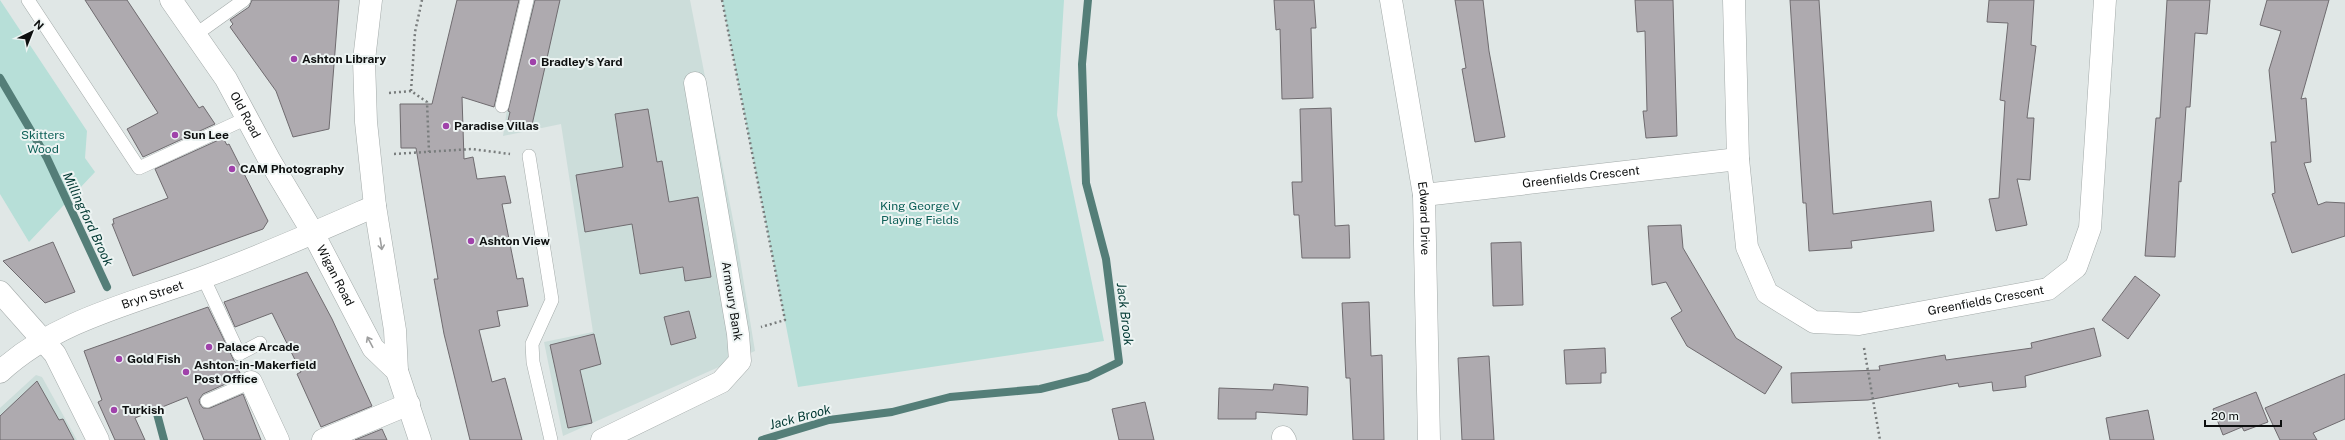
<svg xmlns="http://www.w3.org/2000/svg" width="2345" height="440" viewBox="0 0 2345 440" font-family="'Public Sans',sans-serif">
  <style>
    .built { fill: #ccddda }
    .green { fill: #b7dfd8 }
    .lines { fill: none; stroke-linecap: round; stroke-linejoin: round }
    .stream { stroke: #547e78; stroke-width: 8 }
    .building { fill: #aeaaaf; stroke: #6f6b6f }
    .service-casing { stroke: #a3aaa9; stroke-width: 14 }
    .minor-casing { stroke: #a3aaa9; stroke-width: 23 }
    .tertiary-casing { stroke: #a3aaa9; stroke-width: 23 }
    .primary-casing { stroke: #a3aaa9; stroke-width: 23 }
    .path { stroke: #787c7c; stroke-width: 2.5; stroke-dasharray: 2 3; stroke-linecap: butt }
    .service { stroke: #fff; stroke-width: 13 }
    .minor { stroke: #fff; stroke-width: 22 }
    .tertiary { stroke: #fff; stroke-width: 22 }
    .primary { stroke: #fff; stroke-width: 22 }
    .oneway { stroke: #9e9f9f }
    .poi-dot { fill: #a042aa; stroke: #edf4f3; stroke-width: 1.5 }
    .labels { text-anchor: middle; dominant-baseline: central; stroke-width: 4; stroke-linejoin: round; paint-order: stroke }
    .poi-label { font-size: 12px; font-weight: bold; fill: #0d0f0f; stroke: #edf4f3; text-anchor: start }
    .street-label { font-size: 12px; fill: #0d0f0f; stroke: #edf4f3 }
    .park-label { font-size: 12px; fill: #0f6159; stroke: #edf4f3 }
    .water-label { font-size: 13px; font-style: italic; fill: #003832; stroke: #edf4f3 }
  </style>
  <rect width="100%" height="100%" fill="#e0e7e6"/>
  <g class="built">
    <path d="M 529,0 L 690,0 L 736,235 L 755,351 L 563,436 L 544,342 L 593,332 L 561,124 L 503,136 L 516,50 Z"/>
    <path d="M 36,375 L 42,377 L 77,440 L 6,440 L 0,433 L 0,408 Z"/>
  </g>
  <g class="green">
    <path d="M 0,0 L 87,131 L 85,158 L 95,172 L 29,242 L 0,194 Z"/>
    <path d="M 722,0 L 1064,0 L 1057,115 L 1104,341 L 798,387 Z"/>
  </g>
  <g class="lines">
    <g class="stream">
      <path d="M 0,78 L 47,158 L 107,287"/>
      <path d="M 156,410 L 164,440"/>
      <path d="M 762,440 L 829,420 L 892,412 L 950,397 L 1040,389 L 1088,377 L 1119,362 L 1106,259 L 1086,183 L 1082,64 L 1088,0"/>
    </g>
  </g>
  <g class="building">
    <path d="M 85,0 L 127,0 L 199,108 L 203,106 L 215,124 L 143,157 L 127,129 L 158,113 Z"/>
    <path d="M 252,0 L 339,0 L 329,129 L 293,137 L 276,91 L 230,27 L 233,24 L 230,20 L 249,7 Z"/>
    <path d="M 457,0 L 519,0 L 494,107 L 462,97 L 464,159 L 473,157 L 477,179 L 505,176 L 511,203 L 502,204 L 517,279 L 523,278 L 528,306 L 497,311 L 500,326 L 479,330 L 492,382 L 505,378 L 522,440 L 470,440 L 444,334 L 434,279 L 438,279 L 416,148 L 401,148 L 400,104 L 432,104 Z"/>
    <path d="M 535,0 L 560,0 L 532,125 L 507,125 L 510,112 L 508,111 Z"/>
    <path d="M 1274,0 L 1314,0 L 1316,28 L 1311,28 L 1313,98 L 1282,99 L 1280,29 L 1276,30 Z"/>
    <path d="M 1455,0 L 1483,0 L 1489,51 L 1505,137 L 1475,142 L 1462,69 L 1466,68 Z"/>
    <path d="M 1635,0 L 1673,0 L 1677,136 L 1646,138 L 1643,111 L 1647,111 L 1645,31 L 1637,32 Z"/>
    <path d="M 1790,0 L 1819,0 L 1833,214 L 1931,201 L 1934,231 L 1851,241 L 1852,248 L 1809,251 L 1806,203 L 1803,203 Z"/>
    <path d="M 1989,0 L 2034,0 L 2031,45 L 2036,46 L 2027,118 L 2034,118 L 2030,180 L 2017,179 L 2027,225 L 1996,231 L 1989,199 L 1999,198 L 2005,101 L 2000,100 L 2008,23 L 1987,22 Z"/>
    <path d="M 2167,0 L 2210,0 L 2207,34 L 2195,33 L 2190,107 L 2186,107 L 2181,182 L 2179,181 L 2175,257 L 2145,256 L 2156,118 L 2160,118 Z"/>
    <path d="M 2267,0 L 2329,0 L 2301,99 L 2306,98 L 2311,162 L 2304,163 L 2318,205 L 2326,202 L 2345,203 L 2345,236 L 2292,253 L 2272,194 L 2275,193 L 2271,142 L 2276,142 L 2269,70 L 2281,31 L 2260,25 Z"/>
    <path d="M 1331,108 L 1335,226 L 1349,225 L 1350,258 L 1302,258 L 1299,215 L 1294,215 L 1292,182 L 1302,182 L 1300,109 Z"/>
    <path d="M 648,109 L 657,162 L 662,161 L 669,202 L 698,197 L 711,277 L 685,281 L 683,267 L 640,274 L 632,224 L 585,232 L 576,175 L 623,167 L 615,114 Z"/>
    <path d="M 223,138 L 227,145 L 229,144 L 268,221 L 263,229 L 133,276 L 112,224 L 114,224 L 113,219 L 168,198 L 155,169 Z"/>
    <path d="M 1681,225 L 1683,248 L 1736,338 L 1782,367 L 1765,394 L 1687,346 L 1671,318 L 1682,311 L 1666,282 L 1652,285 L 1648,226 Z"/>
    <path d="M 53,242 L 75,292 L 45,303 L 3,261 Z"/>
    <path d="M 1521,242 L 1523,305 L 1493,306 L 1491,243 Z"/>
    <path d="M 307,272 L 332,319 L 372,406 L 321,427 L 297,374 L 301,372 L 272,313 L 235,327 L 224,302 Z"/>
    <path d="M 2135,276 L 2160,295 L 2128,339 L 2102,320 Z"/>
    <path d="M 1369,302 L 1371,356 L 1382,355 L 1384,440 L 1353,440 L 1350,378 L 1346,378 L 1342,303 Z"/>
    <path d="M 208,307 L 241,375 L 239,378 L 203,394 L 199,400 L 200,404 L 203,408 L 210,408 L 243,394 L 261,440 L 204,440 L 187,397 L 135,418 L 145,440 L 115,440 L 98,402 L 102,400 L 84,351 Z"/>
    <path d="M 689,311 L 696,338 L 671,345 L 664,317 Z"/>
    <path d="M 2094,328 L 2101,356 L 2025,376 L 2026,387 L 1993,391 L 1992,382 L 1959,387 L 1958,383 L 1868,400 L 1792,403 L 1791,373 L 1880,370 L 1879,366 L 1945,355 L 1946,360 L 2032,348 L 2031,343 Z"/>
    <path d="M 594,334 L 601,364 L 580,370 L 592,423 L 568,428 L 550,345 Z"/>
    <path d="M 1605,348 L 1606,373 L 1601,373 L 1601,383 L 1566,384 L 1564,350 Z"/>
    <path d="M 1489,356 L 1494,440 L 1462,440 L 1458,358 Z"/>
    <path d="M 2345,374 L 2345,419 L 2313,433 L 2317,440 L 2280,440 L 2265,408 Z"/>
    <path d="M 37,381 L 59,420 L 63,419 L 74,440 L 0,440 L 0,416 Z"/>
    <path d="M 1274,384 L 1308,387 L 1307,415 L 1256,412 L 1256,419 L 1218,419 L 1219,388 L 1273,390 Z"/>
    <path d="M 2256,392 L 2268,422 L 2244,431 L 2242,427 L 2223,435 L 2213,409 Z"/>
    <path d="M 1145,402 L 1154,440 L 1119,440 L 1112,409 Z"/>
    <path d="M 2148,410 L 2154,440 L 2110,440 L 2106,418 Z"/>
    <path d="M 382,429 L 387,440 L 355,440 Z"/>
  </g>
  <g class="lines">
    <g class="service-casing">
      <g id="service">
        <path d="M 28,0 L 139,168 L 247,118"/>
        <path d="M 195,35 L 244,0"/>
        <path d="M 502,106 L 527,0"/>
        <path d="M 529,156 L 552,300 L 532,344 L 533,362 L 551,440"/>
        <path d="M 203,277 L 239,354 L 260,343"/>
        <path d="M 207,401 L 251,382"/>
      </g>
    </g>
    <g class="minor-casing">
      <g id="minor">
        <path id="s1" d="M 1391,0 L 1424,195 L 1429,440"/>
        <path id="s2" d="M 1734,0 L 1738,159 L 1747,247 L 1767,293 L 1814,322 L 1859,324 L 2048,289 L 2076,267 L 2090,228 L 2105,0"/>
        <path id="s3" d="M 1424,195 L 1738,159"/>
        <path d="M 0,292 L 55,354 L 98,440"/>
        <path d="M 251,382 L 278,440"/>
        <path d="M 1283,437 L 1285,440"/>
        <path d="M 323,440 L 409,404"/>
        <path d="M 602,440 L 721,382 L 740,361 L 738,334 L 695,83"/>
      </g>
    </g>
    <g class="tertiary-casing">
      <g id="tertiary">
        <path id="s4" d="M 171,0 L 226,79 L 270,161 L 313,233"/>
      </g>
    </g>
    <g class="primary-casing">
      <g id="primary">
        <path d="M 371,0 L 364,60 L 366,122 L 375,206 L 395,330 L 397,371 L 420,440"/>
        <path id="s5" d="M 313,233 L 373,348 L 397,371"/>
        <path id="s6" d="M 0,372 C 56,320 134,303 204,277 C 262,256 318,231 375,206"/>
      </g>
    </g>
    <g class="path">
      <path d="M 722,0 L 785,320 L 761,327"/>
      <path d="M 411,91 L 415,32 L 422,0"/>
      <path d="M 389,93 L 411,91 L 427,102 L 429,152"/>
      <path d="M 394,154 L 472,149 L 510,154"/>
      <path d="M 1864,348 L 1880,440"/>
    </g>
    <use href="#service" class="service"/>
    <use href="#minor" class="minor"/>
    <use href="#tertiary" class="tertiary"/>
    <use href="#primary" class="primary"/>
  </g>
  <defs><path id="oneway-shaft" d="M-6 0H5M1.5-3L5.5 0L1.5 3" fill="none" stroke-width="1.6" stroke-linecap="round" stroke-linejoin="round"/></defs>
  <g class="oneway">
    <use href="#oneway-shaft" transform="translate(381 244) rotate(81)"/>
    <use href="#oneway-shaft" transform="translate(370 342) rotate(-118)"/>
  </g>
  <g class="poi-dot">
    <circle cx="294" cy="59" r="4"/>
    <circle cx="533" cy="62" r="4"/>
    <circle cx="446" cy="126" r="4"/>
    <circle cx="175" cy="135" r="4"/>
    <circle cx="232" cy="169" r="4"/>
    <circle cx="471" cy="241" r="4"/>
    <circle cx="209" cy="347" r="4"/>
    <circle cx="119" cy="359" r="4"/>
    <circle cx="186" cy="372" r="4"/>
    <circle cx="114" cy="410" r="4"/>
  </g>
  <g class="labels">
    <g class="poi-label">
      <text x="302" y="59">Ashton Library</text>
      <text x="541" y="62">Bradley's Yard</text>
      <text x="454" y="126">Paradise Villas</text>
      <text x="183" y="135">Sun Lee</text>
      <text x="240" y="169">CAM Photography</text>
      <text x="479" y="241">Ashton View</text>
      <text x="217" y="347">Palace Arcade</text>
      <text x="127" y="359">Gold Fish</text>
      <text x="194" y="365">Ashton-in-Makerfield<tspan x="194" dy="14">Post Office</tspan></text>
      <text x="122" y="410">Turkish</text>
    </g>
    <g class="street-label">
      <text stroke="none"><textPath href="#s4" startOffset="137">Old Road</textPath></text>
      <text stroke="none"><textPath href="#s3" startOffset="158">Greenfields Crescent</textPath></text>
      <text stroke="none"><textPath href="#s1" startOffset="221">Edward Drive</textPath></text>
      <text stroke="none"><textPath href="#s5" startOffset="48">Wigan Road</textPath></text>
      <text stroke="none"><textPath href="#s6" startOffset="172">Bryn Street</textPath></text>
      <text stroke="none"><textPath href="#s2" startOffset="527">Greenfields Crescent</textPath></text>
      <text transform="translate(732 301) rotate(81)">Armoury Bank</text>
    </g>
    <g class="park-label">
      <text x="43" y="135">Skitters<tspan x="43" dy="14">Wood</tspan></text>
      <text x="920" y="206">King George V<tspan x="920" dy="14">Playing Fields</tspan></text>
    </g>
    <g class="water-label">
      <text transform="translate(88 219) rotate(65)">Millingford Brook</text>
      <text transform="translate(1125 314) rotate(83)">Jack Brook</text>
      <text transform="translate(800 417) rotate(-15)">Jack Brook</text>
    </g>
  </g>
  <g transform="translate(32 32) rotate(43)" stroke="#edf4f3" stroke-width="3" paint-order="stroke">
  <path d="M0-3L7 15L0 10L-7 15Z" fill="#0d0f0f"/>
  <text y="-6" font-size="11" font-weight="bold" text-anchor="middle" fill="#0d0f0f">N</text>
  </g>
  <path d="M2205 420v6h76v-6" fill="none" stroke="#0d0f0f" stroke-width="2"/>
  <text x="2211" y="420" font-size="12" fill="#0d0f0f" stroke="#edf4f3" stroke-width="3" paint-order="stroke">20 m</text>
</svg>
